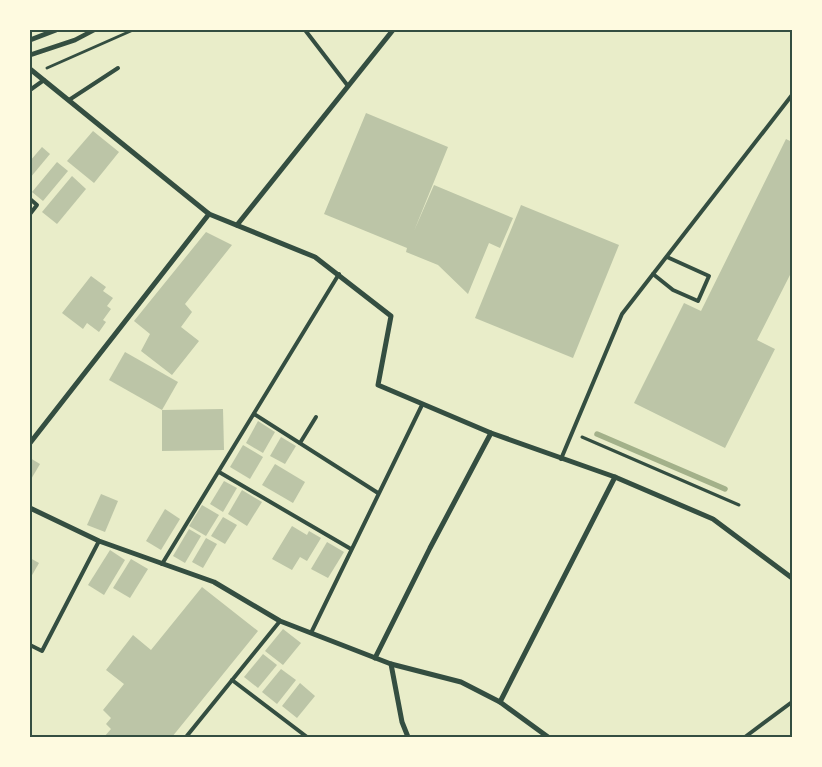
<svg xmlns="http://www.w3.org/2000/svg" width="822" height="767" viewBox="0 0 822 767" font-family="Manrope,sans-serif">
  <style>
    .lines { fill: none; stroke-linecap: round; stroke-linejoin: round }
    .stream { stroke: #a3b18a; stroke-width: 5.5 }
    .building { fill: #bcc5a7 }
    .path { stroke: #344e41; stroke-width: 3 }
    .service { stroke: #344e41; stroke-width: 4 }
    .pedestrian { stroke: #344e41; stroke-width: 4.5 }
    .minor { stroke: #344e41; stroke-width: 5 }
    .neatline { fill: none; stroke: #344e41; stroke-width: 2 }
  </style>
  <rect width="100%" height="100%" fill="#e9edc9"/>
  <g class="lines">
    <path class="stream" d="M 597,434 L 725,489"/>
  </g>
  <g class="building">
    <path d="M 366,113 L 448,147 L 414,231 L 434,185 L 513,218 L 500,248 L 489,243 L 468,294 L 438,265 L 406,252 L 407,248 L 324,214 Z"/>
    <path d="M 93,131 L 119,152 L 94,183 L 67,161 Z"/>
    <path d="M 786,139 L 792,142 L 792,271 L 757,340 L 775,349 L 725,448 L 634,403 L 684,303 L 701,311 Z"/>
    <path d="M 42,147 L 50,154 L 30,178 L 30,161 Z"/>
    <path d="M 57,162 L 68,171 L 43,201 L 32,192 Z"/>
    <path d="M 72,176 L 86,189 L 57,224 L 42,212 Z"/>
    <path d="M 521,205 L 619,245 L 573,358 L 475,318 Z"/>
    <path d="M 206,232 L 232,245 L 185,304 L 192,312 L 181,327 L 199,341 L 172,375 L 141,351 L 150,334 L 134,321 Z"/>
    <path d="M 91,276 L 106,287 L 103,291 L 113,298 L 107,306 L 111,309 L 103,320 L 106,322 L 99,332 L 87,323 L 83,329 L 62,313 Z"/>
    <path d="M 125,352 L 178,382 L 162,410 L 109,380 Z"/>
    <path d="M 223,409 L 224,450 L 162,451 L 162,410 Z"/>
    <path d="M 258,421 L 275,432 L 263,453 L 246,443 Z"/>
    <path d="M 281,437 L 296,446 L 285,464 L 270,456 Z"/>
    <path d="M 243,445 L 263,457 L 250,479 L 230,467 Z"/>
    <path d="M 30,458 L 40,464 L 30,481 Z"/>
    <path d="M 275,464 L 305,482 L 293,503 L 262,485 Z"/>
    <path d="M 224,481 L 237,488 L 223,512 L 210,504 Z"/>
    <path d="M 242,490 L 262,502 L 247,526 L 228,514 Z"/>
    <path d="M 101,494 L 118,501 L 105,532 L 87,525 Z"/>
    <path d="M 202,505 L 219,515 L 206,536 L 189,526 Z"/>
    <path d="M 165,509 L 180,519 L 161,550 L 146,541 Z"/>
    <path d="M 223,517 L 237,525 L 225,544 L 211,536 Z"/>
    <path d="M 292,526 L 307,535 L 309,531 L 321,538 L 307,561 L 300,557 L 292,570 L 272,559 Z"/>
    <path d="M 189,529 L 201,536 L 185,563 L 173,556 Z"/>
    <path d="M 206,538 L 217,544 L 203,568 L 192,562 Z"/>
    <path d="M 327,542 L 344,552 L 328,578 L 311,569 Z"/>
    <path d="M 110,550 L 125,560 L 104,595 L 88,585 Z"/>
    <path d="M 30,558 L 39,563 L 31,577 L 30,576 Z"/>
    <path d="M 131,559 L 148,569 L 130,598 L 113,588 Z"/>
    <path d="M 202,587 L 258,631 L 172,737 L 104,737 L 111,729 L 106,724 L 111,718 L 103,710 L 124,684 L 106,670 L 133,635 L 151,650 Z"/>
    <path d="M 283,629 L 301,643 L 283,665 L 265,651 Z"/>
    <path d="M 263,654 L 277,665 L 258,688 L 244,677 Z"/>
    <path d="M 281,669 L 296,680 L 277,704 L 262,692 Z"/>
    <path d="M 300,683 L 315,696 L 297,718 L 282,706 Z"/>
  </g>
  <g class="lines">
    <g class="path">
      <path d="M 47,68 L 133,30"/>
      <path d="M 582,437 L 739,505"/>
    </g>
    <g class="service">
      <path d="M 305,30 L 348,86"/>
      <path d="M 30,90 L 44,80"/>
      <path d="M 69,100 L 118,68"/>
      <path d="M 30,199 L 37,205 L 30,214"/>
      <path d="M 653,274 L 673,290 L 698,301 L 709,276 L 667,257"/>
      <path d="M 254,414 L 378,493"/>
      <path d="M 300,443 L 316,417"/>
      <path d="M 561,459 L 622,314 L 792,95"/>
      <path d="M 219,472 L 351,549"/>
      <path d="M 162,564 L 339,274"/>
      <path d="M 311,633 L 422,405"/>
      <path d="M 30,645 L 42,651 L 99,541"/>
      <path d="M 232,680 L 307,737"/>
      <path d="M 186,737 L 280,621"/>
      <path d="M 745,737 L 792,702"/>
    </g>
    <path class="pedestrian" d="M 30,55 L 75,40 L 94,30"/>
    <g class="minor">
      <path d="M 30,40 L 56,30"/>
      <path d="M 30,69 L 209,214 L 315,257 L 391,316 L 378,385 L 491,433 L 615,477 L 713,519 L 792,578"/>
      <path d="M 237,225 L 393,30"/>
      <path d="M 30,443 L 209,214"/>
      <path d="M 30,508 L 99,541 L 214,582 L 280,621 L 391,664 L 461,682 L 500,702 L 548,737"/>
      <path d="M 375,658 L 430,548 L 491,433"/>
      <path d="M 391,664 L 402,722 L 408,737"/>
      <path d="M 500,702 L 615,477"/>
    </g>
  </g>
  <rect width="822" height="767" fill="none" stroke="#fefae0" stroke-width="62"/>
  <rect x="31" y="31" width="760" height="705" class="neatline"/>
</svg>
